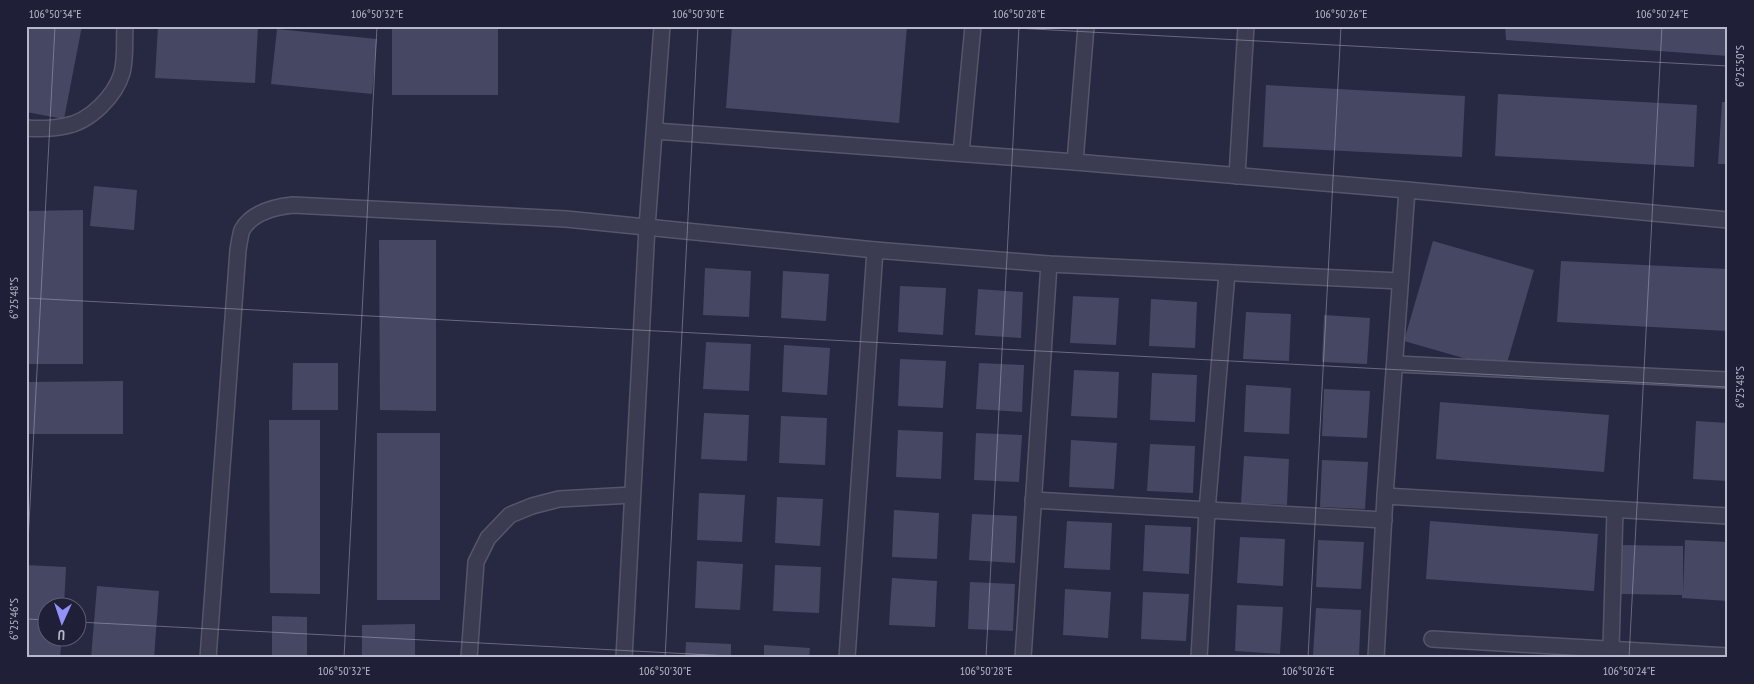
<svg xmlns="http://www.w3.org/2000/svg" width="1754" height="684" viewBox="0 0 1754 684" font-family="'PT Sans Narrow',sans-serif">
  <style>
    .building { fill: #464763 }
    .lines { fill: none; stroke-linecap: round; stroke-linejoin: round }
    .lane-casing { stroke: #56566b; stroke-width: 18 }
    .lane { stroke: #3b3b51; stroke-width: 15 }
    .ticks { fill: none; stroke: #b8b8cb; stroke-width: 1; stroke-opacity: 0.45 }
    .neatline { fill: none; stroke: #b8b8cb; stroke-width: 2 }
    .ticks-label { font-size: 12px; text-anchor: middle; fill: #b8b8cb }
  </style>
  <rect width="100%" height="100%" fill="#272841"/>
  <g class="building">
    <path d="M 28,26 L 82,26 L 64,119 L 26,112 Z"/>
    <path d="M 158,26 L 258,26 L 255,83 L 155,78 Z"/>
    <rect x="392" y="26" width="106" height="69"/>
    <path d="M 732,26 L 907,26 L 899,123 L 726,108 Z"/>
    <path d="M 1505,26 L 1728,26 L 1728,56 L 1506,40 Z"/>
    <path d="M 277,29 L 377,39 L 372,94 L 271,84 Z"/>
    <path d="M 1266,85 L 1465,96 L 1462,157 L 1263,147 Z"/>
    <path d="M 1498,94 L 1697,105 L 1694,167 L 1495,156 Z"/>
    <path d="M 1722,102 L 1728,102 L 1728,164 L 1718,164 Z"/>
    <path d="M 94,186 L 137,190 L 134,230 L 90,226 Z"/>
    <path d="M 83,210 L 83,364 L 27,364 L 27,211 Z"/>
    <path d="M 379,240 L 436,240 L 436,411 L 380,410 Z"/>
    <path d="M 1433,241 L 1534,270 L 1505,370 L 1404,341 Z"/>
    <path d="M 1561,261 L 1728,269 L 1728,331 L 1557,322 Z"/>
    <path d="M 705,268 L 751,271 L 749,317 L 703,315 Z"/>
    <path d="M 783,271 L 829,274 L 826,321 L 781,318 Z"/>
    <path d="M 900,286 L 946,288 L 943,335 L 898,332 Z"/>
    <path d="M 978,289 L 1023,292 L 1021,338 L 975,335 Z"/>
    <path d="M 1073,296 L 1119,298 L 1116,345 L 1070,343 Z"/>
    <path d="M 1151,299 L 1197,302 L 1195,348 L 1149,346 Z"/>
    <path d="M 1246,312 L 1291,314 L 1289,361 L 1243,359 Z"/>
    <path d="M 1324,315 L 1370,318 L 1367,364 L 1322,362 Z"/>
    <path d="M 706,342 L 751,344 L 749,391 L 703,389 Z"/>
    <path d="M 784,345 L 830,348 L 827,395 L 782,392 Z"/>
    <path d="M 900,359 L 946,361 L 943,408 L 898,406 Z"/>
    <path d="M 293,363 L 338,363 L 338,410 L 292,410 Z"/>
    <path d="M 979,363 L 1024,365 L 1022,412 L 976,409 Z"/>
    <path d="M 1074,370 L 1119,372 L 1117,418 L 1071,416 Z"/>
    <path d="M 1152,373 L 1197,375 L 1195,422 L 1150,420 Z"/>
    <path d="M 123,381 L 123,434 L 26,434 L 26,382 Z"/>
    <path d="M 1246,385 L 1291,388 L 1289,434 L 1244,432 Z"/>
    <path d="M 1324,389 L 1370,391 L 1367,438 L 1322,436 Z"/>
    <path d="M 1440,402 L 1609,415 L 1604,472 L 1436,459 Z"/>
    <path d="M 704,413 L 749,415 L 747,461 L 701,459 Z"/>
    <path d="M 781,416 L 827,418 L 825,465 L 779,463 Z"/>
    <path d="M 269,420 L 320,420 L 320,594 L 270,593 Z"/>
    <path d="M 1696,421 L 1728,423 L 1728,481 L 1693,479 Z"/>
    <path d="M 898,430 L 943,432 L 941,479 L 896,477 Z"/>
    <rect x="377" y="433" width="63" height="167"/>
    <path d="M 976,433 L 1022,435 L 1019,482 L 974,480 Z"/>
    <path d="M 1071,440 L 1117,443 L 1114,489 L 1069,487 Z"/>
    <path d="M 1150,444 L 1195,446 L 1193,493 L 1147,491 Z"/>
    <path d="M 1244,456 L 1289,459 L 1287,505 L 1241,503 Z"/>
    <path d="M 1322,460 L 1368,462 L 1365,509 L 1320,507 Z"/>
    <path d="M 699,493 L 745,495 L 742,542 L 697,540 Z"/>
    <path d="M 777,497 L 823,499 L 820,546 L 775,543 Z"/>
    <path d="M 894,510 L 939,513 L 937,559 L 892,557 Z"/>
    <path d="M 972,514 L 1017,516 L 1015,563 L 969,560 Z"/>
    <path d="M 1067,521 L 1112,523 L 1110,570 L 1064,568 Z"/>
    <path d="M 1430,521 L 1598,534 L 1594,591 L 1426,579 Z"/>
    <path d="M 1145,525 L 1191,527 L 1189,574 L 1143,571 Z"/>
    <path d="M 1240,537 L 1285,539 L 1283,586 L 1237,583 Z"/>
    <path d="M 1318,540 L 1364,542 L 1361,589 L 1316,587 Z"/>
    <path d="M 1685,540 L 1728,542 L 1728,601 L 1682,598 L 1682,595 L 1621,594 L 1622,545 L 1683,546 L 1683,594 Z"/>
    <path d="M 697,561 L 743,564 L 740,610 L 695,608 Z"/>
    <path d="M 26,565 L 66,567 L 64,606 L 48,606 L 48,636 L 62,636 L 60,658 L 26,658 Z"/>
    <path d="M 775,565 L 821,567 L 819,613 L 773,611 Z"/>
    <path d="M 892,578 L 937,581 L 935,627 L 889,625 Z"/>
    <path d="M 970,582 L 1015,584 L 1013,631 L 968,629 Z"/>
    <path d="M 97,586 L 159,591 L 154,658 L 91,658 Z"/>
    <path d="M 1065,589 L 1111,592 L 1108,638 L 1063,635 Z"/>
    <path d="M 1143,592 L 1189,594 L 1186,641 L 1141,639 Z"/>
    <path d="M 1237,605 L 1283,607 L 1280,654 L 1235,651 Z"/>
    <path d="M 1316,608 L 1361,610 L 1359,657 L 1313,655 Z"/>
    <path d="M 272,616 L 307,617 L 307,658 L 272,658 Z"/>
    <path d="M 415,624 L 415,658 L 362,658 L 362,625 Z"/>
    <path d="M 686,642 L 731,644 L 731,658 L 685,658 Z"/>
    <path d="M 764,645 L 810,648 L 809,658 L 764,658 Z"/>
  </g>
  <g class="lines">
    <g class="lane-casing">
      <g id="lane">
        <path d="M 26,128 C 39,129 52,129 65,126 C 90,122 115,96 122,73 C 126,58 124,41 125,26"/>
        <path d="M 655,131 L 1075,162 L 1407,190"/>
        <path d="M 961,153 L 973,26"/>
        <path d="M 1075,162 L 1086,26"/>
        <path d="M 1237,176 L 1246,26"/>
        <path d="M 1396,364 L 1728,380"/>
        <path d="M 1385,496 L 1407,190 L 1728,220"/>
        <path d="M 1033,500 L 1384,520"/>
        <path d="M 1432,639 L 1728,656"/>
        <path d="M 1611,648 L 1615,510"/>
        <path d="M 208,658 L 238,250 C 239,244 240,236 242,230 C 252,212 274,207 293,205 L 566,219 L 875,250 L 1049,264 L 1400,281"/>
        <path d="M 469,658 L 476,562 L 488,538 L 510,515 L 532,506 L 559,499 L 632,495"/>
        <path d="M 624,658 L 647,227 L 662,26"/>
        <path d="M 847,658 L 875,250"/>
        <path d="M 1023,658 L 1049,264"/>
        <path d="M 1199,658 L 1207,511 L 1227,273"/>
        <path d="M 1376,658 L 1385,496 L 1728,516"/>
      </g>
    </g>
    <use href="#lane" class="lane"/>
  </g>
  <path class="ticks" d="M 977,26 L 1728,66M 26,298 L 1728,387M 26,581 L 55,26M 26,619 L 48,620M 78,622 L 768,658M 344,658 L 377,26M 665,658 L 698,26M 986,658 L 1019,26M 1308,658 L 1341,26M 1629,658 L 1662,26"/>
  <rect width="1754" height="684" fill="none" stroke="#1f2037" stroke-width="55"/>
  <g transform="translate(62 622) rotate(183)"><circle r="24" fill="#1f2037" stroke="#5c5d72"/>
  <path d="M0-4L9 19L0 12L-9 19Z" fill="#9191f7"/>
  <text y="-8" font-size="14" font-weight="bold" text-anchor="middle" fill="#b8b8cb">U</text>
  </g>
  <rect x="28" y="28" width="1698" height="628" class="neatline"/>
  <g class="ticks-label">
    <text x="55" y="18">106°50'34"E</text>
    <text x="377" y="18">106°50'32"E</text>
    <text x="698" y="18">106°50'30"E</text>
    <text x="1019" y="18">106°50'28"E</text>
    <text x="1341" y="18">106°50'26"E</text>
    <text x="1662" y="18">106°50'24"E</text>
    <text transform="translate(1740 66) rotate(-90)" y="4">6°25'50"S</text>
    <text transform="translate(14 298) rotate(-90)" y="4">6°25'48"S</text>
    <text transform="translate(1740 387) rotate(-90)" y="4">6°25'48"S</text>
    <text transform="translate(14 619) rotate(-90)" y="4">6°25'46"S</text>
    <text x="344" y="675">106°50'32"E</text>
    <text x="665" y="675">106°50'30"E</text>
    <text x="986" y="675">106°50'28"E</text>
    <text x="1308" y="675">106°50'26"E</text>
    <text x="1629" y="675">106°50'24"E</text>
  </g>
</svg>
